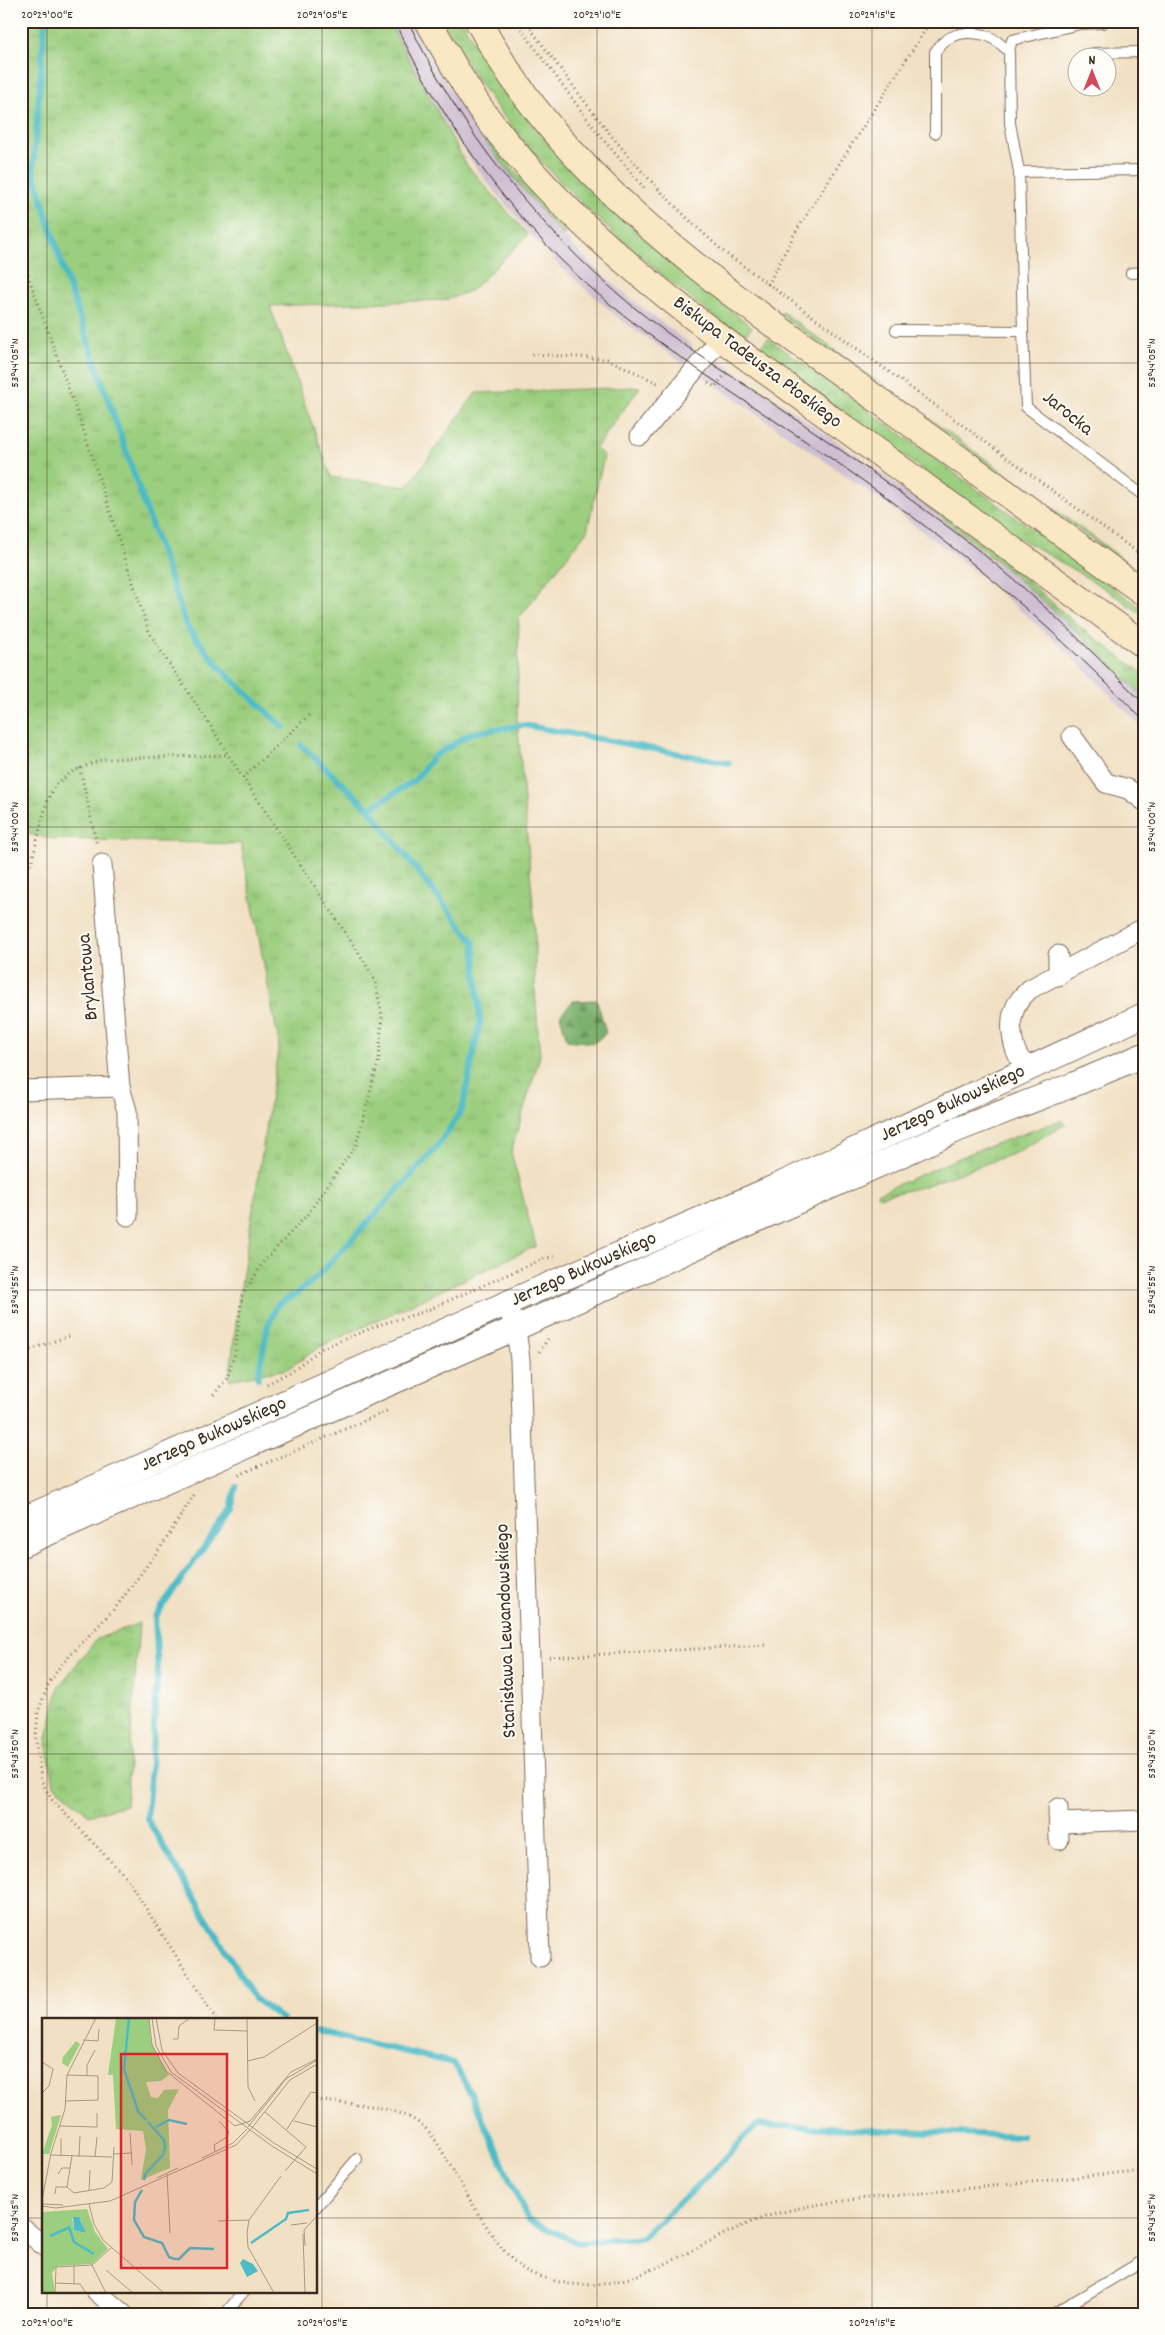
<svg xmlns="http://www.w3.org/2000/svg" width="1165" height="2335" viewBox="0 0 1165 2335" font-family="Dekko,sans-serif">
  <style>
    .railway { fill: #cdbed2 }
    .grass { fill: url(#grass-tufts); stroke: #6b7c4e }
    .forest { fill: url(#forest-firs); stroke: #5c6e46 }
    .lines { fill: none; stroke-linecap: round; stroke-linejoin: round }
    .stream { stroke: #4dbbc7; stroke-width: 6 }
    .service-casing { stroke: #7b6a58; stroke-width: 12 }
    .minor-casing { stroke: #7b6a58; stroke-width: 21 }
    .tertiary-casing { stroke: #7b6a58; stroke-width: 26 }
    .secondary-casing { stroke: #7b6a58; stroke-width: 28 }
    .path { stroke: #7b6a58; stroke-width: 3; stroke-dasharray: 1 4; stroke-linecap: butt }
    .service { stroke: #fff; stroke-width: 10 }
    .minor { stroke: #fff; stroke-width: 19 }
    .tertiary { stroke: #fff; stroke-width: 24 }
    .secondary { stroke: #fae7c3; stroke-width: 26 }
    .tram { stroke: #3b2a1e; stroke-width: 1 }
    .ticks { fill: none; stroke: #3b2a1e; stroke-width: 1; stroke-opacity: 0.45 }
    .labels { text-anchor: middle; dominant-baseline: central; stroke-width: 4; stroke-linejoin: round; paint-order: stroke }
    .street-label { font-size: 20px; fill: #3b2a1e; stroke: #fdfcf7 }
    .inset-river { fill: none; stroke: #4dbbc7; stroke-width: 2.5 }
    .inset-road { fill: none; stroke: #a89781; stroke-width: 1 }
    .view { fill: #d62828; fill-opacity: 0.15; stroke: #d62828; stroke-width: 2.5 }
    .inset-edge { fill: none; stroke: #3b2a1e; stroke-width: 2.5 }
    .neatline { fill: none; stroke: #3b2a1e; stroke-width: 2 }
    .ticks-label { font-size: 12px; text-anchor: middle; fill: #3b2a1e }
  </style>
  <defs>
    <pattern id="grass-tufts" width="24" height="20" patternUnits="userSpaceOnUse" patternTransform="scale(1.25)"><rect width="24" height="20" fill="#9bce7e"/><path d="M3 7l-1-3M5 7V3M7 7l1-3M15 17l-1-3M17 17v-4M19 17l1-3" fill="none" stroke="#86b16c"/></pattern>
    <pattern id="forest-firs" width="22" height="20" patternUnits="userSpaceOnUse" patternTransform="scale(1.25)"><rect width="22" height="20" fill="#7cb16d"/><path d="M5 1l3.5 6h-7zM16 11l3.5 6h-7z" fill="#679059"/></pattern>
  </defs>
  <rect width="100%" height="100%" fill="#fdfcf7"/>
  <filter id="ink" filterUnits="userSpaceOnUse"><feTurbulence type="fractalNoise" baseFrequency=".02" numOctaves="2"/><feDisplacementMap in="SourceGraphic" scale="10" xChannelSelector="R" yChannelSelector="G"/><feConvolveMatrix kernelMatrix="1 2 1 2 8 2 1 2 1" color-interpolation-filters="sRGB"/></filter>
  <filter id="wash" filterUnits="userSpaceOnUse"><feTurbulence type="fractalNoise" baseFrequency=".0096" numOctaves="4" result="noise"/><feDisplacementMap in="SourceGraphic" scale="20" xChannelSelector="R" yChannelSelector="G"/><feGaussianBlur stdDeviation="1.12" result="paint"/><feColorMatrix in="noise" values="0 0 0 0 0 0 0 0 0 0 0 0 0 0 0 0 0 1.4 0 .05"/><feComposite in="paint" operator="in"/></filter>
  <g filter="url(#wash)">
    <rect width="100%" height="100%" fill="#f1e0c3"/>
    <g class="railway">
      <path d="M 388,21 L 413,21 L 446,82 L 487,144 L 522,188 L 562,235 L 594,267 L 637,304 L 693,346 L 693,359 L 688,367 L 621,320 L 563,269 L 530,234 L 483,177 L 449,130 Z"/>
      <path d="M 720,361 L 861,458 L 953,527 L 1060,615 L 1144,697 L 1144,729 L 1058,643 L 970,567 L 878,498 L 701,375 Z"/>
    </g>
    <g class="grass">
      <path d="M 21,21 L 388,21 L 466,164 L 528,235 L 472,290 L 446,300 L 270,306 L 331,477 L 407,487 L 476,393 L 640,387 L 596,448 L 604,456 L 587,531 L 519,618 L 517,717 L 535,929 L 535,989 L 540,1056 L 511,1152 L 536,1246 L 320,1347 L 287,1369 L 229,1380 L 239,1298 L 279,1044 L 241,844 L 54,839 L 21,833 Z"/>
      <path d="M 443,21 L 462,21 C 531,148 640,239 752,327 L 742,339 C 623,244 515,160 443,21 Z"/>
      <path d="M 468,110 L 490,141 L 566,233 L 562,235 C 528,195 495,156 465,112 Z"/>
      <path d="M 782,312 L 1144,574 L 1144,577 L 780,315 Z"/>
      <path d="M 768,338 L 1144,610 L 1144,616 L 1104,588 L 1005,529 L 757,351 Z"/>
      <path d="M 903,486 L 997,554 L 1081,628 L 1144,674 L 1144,697 C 1069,620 989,551 902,488 Z"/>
      <path d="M 1062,1120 L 1066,1124 L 1015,1153 L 922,1187 L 879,1197 L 876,1194 L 973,1152 Z"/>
      <path d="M 139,1623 L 126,1805 L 89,1815 L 54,1784 L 46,1743 L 59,1686 L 97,1639 Z"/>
    </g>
    <path class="forest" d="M 597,1000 L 606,1033 L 594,1043 L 567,1040 L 560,1015 L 573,1001 Z"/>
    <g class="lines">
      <g class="stream">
        <path d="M 45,21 L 33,170 L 66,278 L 187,627 L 222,670 L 283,727"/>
        <path d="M 369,809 L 415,780 L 434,756 L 471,733 L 524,725 L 729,763"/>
        <path d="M 258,1378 L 268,1325 L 278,1304 L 295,1295 L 316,1278 L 437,1147 L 462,1110 L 480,1022 L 474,943 L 369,809 L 301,745"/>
        <path d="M 236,1487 L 231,1509 L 155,1617 L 158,1671 L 147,1819 L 254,1998 L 282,2019"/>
        <path d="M 316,2031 L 454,2063 L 472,2096 L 528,2220 L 578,2243 L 642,2238 L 715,2169 L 756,2125 L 1022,2136"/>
      </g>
    </g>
  </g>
  <g filter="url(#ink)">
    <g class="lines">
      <g class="service-casing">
        <g id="service">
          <path d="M 1103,23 L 1080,24 L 1012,40 L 1009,51 L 1010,123 L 1019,172 L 1144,170"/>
          <path d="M 1094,53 L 1144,52"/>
          <path d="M 935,133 L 935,52 C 946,34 965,30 985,35 C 994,37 1002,46 1009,51"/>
          <path d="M 1019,172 L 1023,331"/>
          <path d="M 1131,273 L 1144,272"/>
          <path d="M 896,330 L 1023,331 L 1026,407 L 1144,496"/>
          <path d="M 316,2207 L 357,2159"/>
          <path d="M 225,2314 L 244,2291"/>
          <path d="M 1053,2314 L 1144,2260"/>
        </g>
      </g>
      <g class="minor-casing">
        <g id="minor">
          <path d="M 640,436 L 721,338"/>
          <path d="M 1072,736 L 1106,783 L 1128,789 L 1144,801"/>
          <path d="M 102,864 L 120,1087 L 127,1111 L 128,1216"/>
          <path d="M 1058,976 L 1058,955"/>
          <path d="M 1035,1066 C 1029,1065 1024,1064 1021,1060 C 1012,1049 1009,1023 1014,1011 C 1017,1001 1023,996 1030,989 L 1144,928"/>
          <path d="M 21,1090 L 120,1087"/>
          <path d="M 506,1305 L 516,1328 L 520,1360 L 540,1957"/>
          <path d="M 1058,1808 L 1059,1840"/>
          <path d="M 1059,1823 L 1144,1820"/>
          <path d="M 21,2227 L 44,2246"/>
          <path d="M 96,2291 L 123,2314"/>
        </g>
      </g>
      <g class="tertiary-casing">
        <g id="tertiary">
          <path d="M 21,1520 L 541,1288 L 777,1186 L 1144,1015"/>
          <path d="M 21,1545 L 516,1328 L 959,1129 L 1075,1084 L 1144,1055"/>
        </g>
      </g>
      <g class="secondary-casing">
        <g id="secondary">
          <path d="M 428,21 C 445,50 461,81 480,108 C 575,239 711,331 840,425 C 941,498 1042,572 1144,645"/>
          <path d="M 478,21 C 562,179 714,282 856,384 C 952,454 1048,523 1144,593"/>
        </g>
      </g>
      <g class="path">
        <path d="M 515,21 L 597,132 L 645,189"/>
        <path d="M 524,21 C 551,55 576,91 603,125 C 639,171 680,213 724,252 L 1144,557"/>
        <path d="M 21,256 L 83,429 L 149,632 C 174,674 204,712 228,755 L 364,961 L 375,981 L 382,1015 L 379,1059 L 356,1145 L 307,1215 L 264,1261 L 242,1296 L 235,1353 L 227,1378 L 211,1398"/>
        <path d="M 768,285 L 795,233 L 931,21"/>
        <path d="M 532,354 L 607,359 L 660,384"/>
        <path d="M 708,383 L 715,387 L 728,371"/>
        <path d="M 80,768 L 97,846"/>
        <path d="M 243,778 L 309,715"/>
        <path d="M 21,882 L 31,864 L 47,801 L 56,784 L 73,771 L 103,759 L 228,755"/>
        <path d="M 539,1352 L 548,1339"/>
        <path d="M 21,1353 L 69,1336"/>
        <path d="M 267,1384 L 290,1372 L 322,1348 L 382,1324 L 423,1312 L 545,1258 L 554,1257"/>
        <path d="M 239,1475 L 387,1411"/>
        <path d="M 194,1495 L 163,1544 L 116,1607 L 61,1665 L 49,1683 L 38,1712 L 36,1738 L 41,1780 L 51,1799 L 126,1877 L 216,2019"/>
        <path d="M 549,1657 L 766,1645"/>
        <path d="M 316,2100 C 351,2105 389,2103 419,2123 C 432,2132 440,2148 447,2160 C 465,2190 497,2253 525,2270 C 532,2274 543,2278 551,2280 C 627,2301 686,2247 752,2222 C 805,2201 865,2199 921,2193 C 995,2186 1070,2178 1144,2170"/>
      </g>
      <use href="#service" class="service"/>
      <use href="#minor" class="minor"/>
      <use href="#tertiary" class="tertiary"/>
      <use href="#secondary" class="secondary"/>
      <g class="tram">
        <path d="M 394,21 C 445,128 519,230 611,305 C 693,372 786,425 872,487 C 970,557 1060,634 1144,721"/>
        <path d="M 408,21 C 460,130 537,227 630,304 C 673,340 721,369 768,400 C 830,442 891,485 951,529 C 1021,581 1083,642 1144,704"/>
      </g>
    </g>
  </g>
  <path class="ticks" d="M 47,21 L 47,2019M 322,21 L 322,2314M 597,21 L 597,2314M 872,21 L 872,2314M 21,363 L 1144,363M 21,827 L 1144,827M 21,1290 L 1144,1290M 21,1754 L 1144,1754M 21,2218 L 44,2218M 316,2218 L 1144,2218M 47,2291 L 47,2314"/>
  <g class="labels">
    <g class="street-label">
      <text transform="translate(757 363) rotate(37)">Biskupa Tadeusza Płoskiego</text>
      <text transform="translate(1067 414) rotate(39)">Jarocka</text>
      <text transform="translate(89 977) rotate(-95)">Brylantowa</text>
      <text transform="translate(953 1104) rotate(-25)">Jerzego Bukowskiego</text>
      <text transform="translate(584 1270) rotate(-24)">Jerzego Bukowskiego</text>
      <text transform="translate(214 1435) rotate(-24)">Jerzego Bukowskiego</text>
      <text transform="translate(507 1631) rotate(-92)">Stanisława Lewandowskiego</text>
    </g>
  </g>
  <g transform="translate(42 2018)">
    <rect width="275" height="275" fill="#f1e0c3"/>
    <path d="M 74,0 L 107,0 L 109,24 L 127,57 L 119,63 L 104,64 L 109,79 L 116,80 L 122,72 L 137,71 L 126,92 L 128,150 L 99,162 L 104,131 L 101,113 L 74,111 L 71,57 L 66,57 ZM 34,23 L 38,26 L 26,49 L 20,45 L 21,39 ZM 19,97 L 7,136 L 0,136 L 10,107 L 9,99 ZM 45,191 L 53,214 L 66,231 L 50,246 L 15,248 L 10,255 L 13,275 L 0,275 L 0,194 ZM 30,200 L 39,202 L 43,215 L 32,212 Z" fill="#9bce7e" fill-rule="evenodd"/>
    <path d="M 31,199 L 37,199 L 44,215 L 32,212 ZM 201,241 L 211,246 L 216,253 L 205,259 L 198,245 Z" fill="#4dbbc7"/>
    <path class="inset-river" d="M 87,0 L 82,51 L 96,93 L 104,102M 114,109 L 127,102 L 145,106M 102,162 L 104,155 L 121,137 L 123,129 L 122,122 L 106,104M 100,172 L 93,184 L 92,202 L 102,219 L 120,225 L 127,239 L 132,241 L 137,241 L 148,230 L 172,231M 27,209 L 32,224 L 52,236M 8,218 L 28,209M 209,225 L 244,201 L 246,195 L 267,192"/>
    <path class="inset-road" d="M 107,0 L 110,27 L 124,53 L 193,108 L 208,103 L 249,54 L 275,41M 110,0 L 114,28 L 129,54 L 230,128 L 275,156M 114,0 L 120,32 L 136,55 L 232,125 L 275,151M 173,0 L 172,12 L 205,13M 205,0 L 206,69 L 213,83M 131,21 L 136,21 L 137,8 L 148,0M 41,22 L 56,23 L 57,11M 205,43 L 222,39 L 275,5M 0,44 L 11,51 L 7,68 L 0,75M 45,57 L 45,47 L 53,32M 23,83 L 56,82 L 56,58 L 25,57M 223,94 L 264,129M 252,103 L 275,109M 18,108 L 55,109 L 55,95M 206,109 L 244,61 L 275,42M 209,111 L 248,62 L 275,46M 245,111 L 269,74 L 275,75M 88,115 L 90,147M 19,120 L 19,138M 173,133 L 172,127 L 185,119 L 187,114 L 177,103M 72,136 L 90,135M 9,137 L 70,139M 30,138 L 25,169 L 32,175 L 62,170 L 70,164 L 72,129M 37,139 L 38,118M 53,139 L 55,119M 160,140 L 191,125 L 205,111M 243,153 L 264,129M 185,155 L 186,202M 16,156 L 20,150 L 28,150M 125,156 L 128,215M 115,160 L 136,150M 47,173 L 48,152M 13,176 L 14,169 L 25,169M 0,182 L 9,135 L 23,91 L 25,57 L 54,0M 1,186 L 21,187M 47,186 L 52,206 L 61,222 L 121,274M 0,188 L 14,190 L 68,183 L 194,127 L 208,112M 176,203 L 207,202M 249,207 L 265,205M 261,216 L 263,275M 263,228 L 262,212 L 275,198M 32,247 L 32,266M 50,247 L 64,275M 64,252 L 91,275M 13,265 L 38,266 L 44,275M 13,275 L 14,249 L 50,247 L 69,230M 232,275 L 206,229 L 205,215 L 207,202 L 239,158"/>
    <path class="view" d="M 79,36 L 185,36 L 185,250 L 79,250 Z"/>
    <rect width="275" height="275" class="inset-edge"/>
  </g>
  <rect width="1165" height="2335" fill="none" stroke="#fdfcf7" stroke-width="55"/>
  <g transform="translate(1092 72)"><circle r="24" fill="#fdfcf7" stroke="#afa8a0"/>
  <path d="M0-4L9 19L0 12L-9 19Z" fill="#d1495b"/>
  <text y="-8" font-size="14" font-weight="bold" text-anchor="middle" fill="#3b2a1e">N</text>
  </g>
  <rect x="28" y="28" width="1110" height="2280" class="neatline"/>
  <g class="ticks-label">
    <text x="47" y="18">20°29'00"E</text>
    <text x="322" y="18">20°29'05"E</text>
    <text x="597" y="18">20°29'10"E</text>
    <text x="872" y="18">20°29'15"E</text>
    <text transform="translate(14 363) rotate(-90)" y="4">53°44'05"N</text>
    <text transform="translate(1151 363) rotate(-90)" y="4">53°44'05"N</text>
    <text transform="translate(14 827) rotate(-90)" y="4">53°44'00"N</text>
    <text transform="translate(1151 827) rotate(-90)" y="4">53°44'00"N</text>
    <text transform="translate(14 1290) rotate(-90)" y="4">53°43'55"N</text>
    <text transform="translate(1151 1290) rotate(-90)" y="4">53°43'55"N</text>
    <text transform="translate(14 1754) rotate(-90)" y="4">53°43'50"N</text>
    <text transform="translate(1151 1754) rotate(-90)" y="4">53°43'50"N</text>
    <text transform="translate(14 2218) rotate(-90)" y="4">53°43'45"N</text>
    <text transform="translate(1151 2218) rotate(-90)" y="4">53°43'45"N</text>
    <text x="47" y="2326">20°29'00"E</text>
    <text x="322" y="2326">20°29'05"E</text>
    <text x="597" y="2326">20°29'10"E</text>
    <text x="872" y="2326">20°29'15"E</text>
  </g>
</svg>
